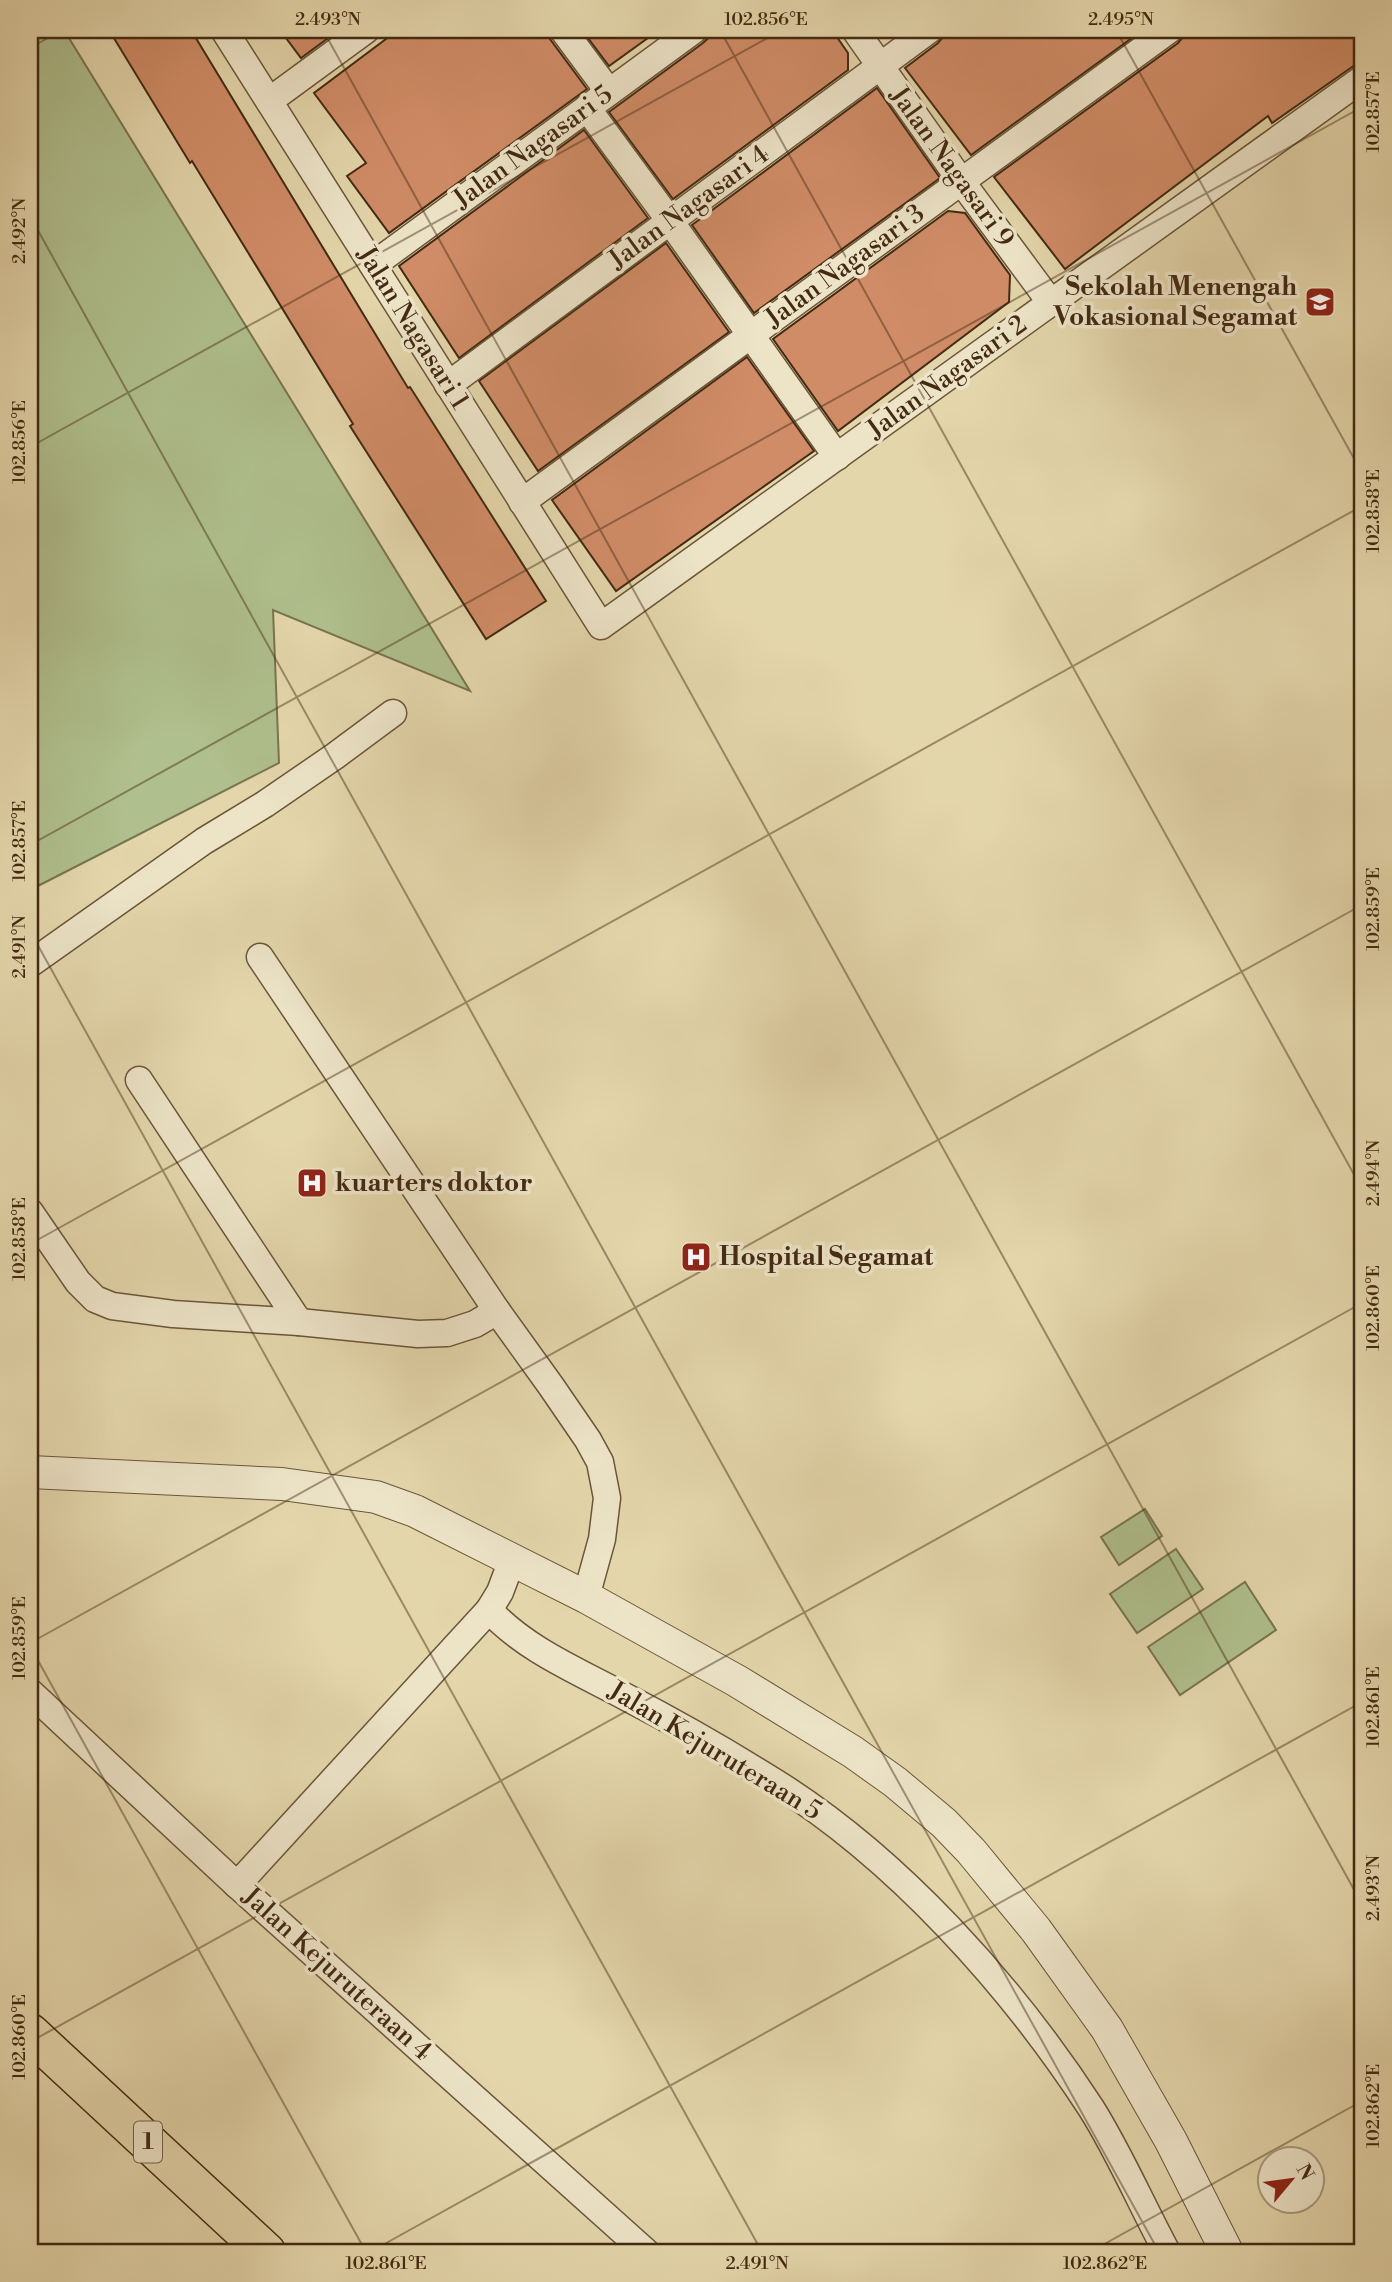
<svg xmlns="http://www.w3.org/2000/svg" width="1392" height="2282" viewBox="0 0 1392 2282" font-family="'Libre Bodoni',serif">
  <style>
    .green { fill: #afbf8d; stroke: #797450; stroke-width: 2 }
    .building { fill: #d08c67; stroke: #432a12; stroke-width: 2 }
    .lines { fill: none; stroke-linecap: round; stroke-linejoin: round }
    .minor-casing { stroke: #6b5538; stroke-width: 29 }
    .tertiary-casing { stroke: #6b5538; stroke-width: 34 }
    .trunk-casing { stroke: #432a12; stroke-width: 41 }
    .minor { stroke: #ede4c8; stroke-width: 26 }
    .tertiary { stroke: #ede4c8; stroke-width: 32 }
    .trunk { stroke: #e4d6ab; stroke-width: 38 }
    .ticks { fill: none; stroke: #432a12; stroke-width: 2; stroke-opacity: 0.45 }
    .labels { text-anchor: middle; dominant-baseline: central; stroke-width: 7; stroke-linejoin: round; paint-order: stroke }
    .shield { fill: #ede4c8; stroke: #766249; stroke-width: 2 }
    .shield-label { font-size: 24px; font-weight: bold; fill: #432a12 }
    .street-label { font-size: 26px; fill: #432a12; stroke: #ede4c8 }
    .poi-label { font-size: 26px; font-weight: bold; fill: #432a12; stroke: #ede4c8; text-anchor: start }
    .neatline { fill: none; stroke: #432a12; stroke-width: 2.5 }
    .ticks-label { font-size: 18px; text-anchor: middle; fill: #432a12 }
  </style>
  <rect width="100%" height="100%" fill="#e4d6ab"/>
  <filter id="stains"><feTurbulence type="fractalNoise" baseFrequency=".00286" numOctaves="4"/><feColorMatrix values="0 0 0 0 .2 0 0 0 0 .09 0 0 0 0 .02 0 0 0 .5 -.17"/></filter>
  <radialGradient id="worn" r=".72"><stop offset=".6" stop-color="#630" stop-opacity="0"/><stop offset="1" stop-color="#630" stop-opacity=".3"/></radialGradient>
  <g class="green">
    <path d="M 30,30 L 64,30 L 470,691 L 273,610 L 279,763 L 30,890 Z"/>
    <path d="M 1145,1509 L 1162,1536 L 1119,1565 L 1101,1537 Z"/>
    <path d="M 1176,1549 L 1203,1589 L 1137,1633 L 1110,1594 Z"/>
    <path d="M 1245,1582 L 1276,1630 L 1180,1695 L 1148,1647 Z"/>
  </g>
  <g class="building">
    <path d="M 109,30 L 191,30 L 408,388 L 410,387 L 546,601 L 486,639 L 350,426 L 353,424 L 192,161 L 190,163 Z"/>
    <path d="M 280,30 L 339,30 L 301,58 Z"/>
    <path d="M 398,30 L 548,30 L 550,39 L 587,89 L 389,233 L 347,176 L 366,163 L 314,93 Z"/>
    <path d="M 582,30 L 659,30 L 609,66 Z"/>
    <path d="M 717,30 L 832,30 L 848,53 L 848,70 L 673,199 L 609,112 L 703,43 Z"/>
    <path d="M 945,30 L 1143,30 L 971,155 L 905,68 L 938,43 L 943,37 Z"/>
    <path d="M 1185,30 L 1362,30 L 1362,60 L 1272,123 L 1268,116 L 1065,269 L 994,177 L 1178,43 L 1183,37 Z"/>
    <path d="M 877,88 L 940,178 L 754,313 L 692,225 Z"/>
    <path d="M 584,130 L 648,218 L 459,358 L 399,266 Z"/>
    <path d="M 948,211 L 965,213 L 1010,275 L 1009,302 L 838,431 L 773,339 Z"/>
    <path d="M 666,243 L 729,332 L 538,471 L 479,381 Z"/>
    <path d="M 747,357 L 814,451 L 616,591 L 552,500 Z"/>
  </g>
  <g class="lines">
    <g class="minor-casing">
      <g id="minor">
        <path d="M 224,30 L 601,626 L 1362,79"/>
        <path d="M 563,30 L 609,92"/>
        <path d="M 855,30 L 961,181 L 1051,303"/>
        <path d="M 269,101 L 366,30"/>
        <path d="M 587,108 L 670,221 L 837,457"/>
        <path d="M 373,265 L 694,30"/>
        <path d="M 448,385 L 929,30"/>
        <path d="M 522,502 L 1169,30"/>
        <path d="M 260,957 L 497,1311 L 551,1386 L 588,1440 L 600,1462 L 607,1498 L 602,1539 L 586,1597"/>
        <path d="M 30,964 L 204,841 L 265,804 L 335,756 L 393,713"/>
        <path d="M 139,1080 L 299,1322"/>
        <path d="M 30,1212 L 78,1282 L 95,1299 L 112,1306 L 173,1314 L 299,1322 L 418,1334 L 447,1333 L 475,1324 L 497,1311"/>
        <path d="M 489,1610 C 526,1650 578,1671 626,1697 C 676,1723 725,1751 773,1781 C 897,1858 1011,1985 1091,2108 C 1119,2152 1142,2206 1167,2252"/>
        <path d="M 30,1692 L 237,1885 L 646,2252"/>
        <path d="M 237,1885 L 489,1610 L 500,1592 L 512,1560"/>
      </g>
    </g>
    <g class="tertiary-casing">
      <path id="tertiary" d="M 30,1472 L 282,1484 L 376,1497 L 415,1511 L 586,1597 L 737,1681 L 853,1752 L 895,1782 L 944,1823 L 971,1851 L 1036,1930 L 1107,2029 L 1171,2141 L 1227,2252"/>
    </g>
    <g class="trunk-casing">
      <path id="trunk" d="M 30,2033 L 266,2252"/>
    </g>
    <use href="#minor" class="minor"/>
    <use href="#tertiary" class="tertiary"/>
    <use href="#trunk" class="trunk"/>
  </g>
  <path class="ticks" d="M 323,30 L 1362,1904M 720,30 L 1362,1189M 1116,30 L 1362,473M 30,48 L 62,30M 30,216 L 1159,2252M 30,447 L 782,30M 30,845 L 1362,107M 30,931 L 762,2252M 30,1244 L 1362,506M 30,1643 L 1362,905M 30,1646 L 366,2252M 30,2042 L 1362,1303M 370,2252 L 1362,1702M 1090,2252 L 1362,2101"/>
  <defs>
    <g id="school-square" transform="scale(1.575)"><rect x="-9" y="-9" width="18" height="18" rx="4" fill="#8f2418" stroke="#ede4c8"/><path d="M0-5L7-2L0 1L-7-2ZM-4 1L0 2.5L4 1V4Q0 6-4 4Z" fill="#fff"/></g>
    <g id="hospital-square" transform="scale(1.575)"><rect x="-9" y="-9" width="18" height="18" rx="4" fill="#8f2418" stroke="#ede4c8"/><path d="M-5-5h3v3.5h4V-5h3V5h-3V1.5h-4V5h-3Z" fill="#fff"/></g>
  </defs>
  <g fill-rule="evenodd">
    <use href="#school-square" x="1320" y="302"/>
    <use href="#hospital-square" x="312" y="1183"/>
    <use href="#hospital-square" x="696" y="1257"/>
  </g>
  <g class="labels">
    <rect class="shield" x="134" y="2121.5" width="28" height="41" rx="5"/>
    <g class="shield-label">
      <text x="148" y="2142">1</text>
    </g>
    <g class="street-label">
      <text transform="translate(533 147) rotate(-36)">Jalan Nagasari 5</text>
      <text transform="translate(952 167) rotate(54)">Jalan Nagasari 9</text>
      <text transform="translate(689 207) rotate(-36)">Jalan Nagasari 4</text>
      <text transform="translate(845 266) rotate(-36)">Jalan Nagasari 3</text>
      <text transform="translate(413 328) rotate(58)">Jalan Nagasari 1</text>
      <text transform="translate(947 377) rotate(-36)">Jalan Nagasari 2</text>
      <text transform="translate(715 1751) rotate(31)">Jalan Kejuruteraan 5</text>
      <text transform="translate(337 1974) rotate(42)">Jalan Kejuruteraan 4</text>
    </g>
    <g class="poi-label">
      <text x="1297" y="287" text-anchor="end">Sekolah Menengah<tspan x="1297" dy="30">Vokasional Segamat</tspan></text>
      <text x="335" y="1183">kuarters doktor</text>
      <text x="719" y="1257">Hospital Segamat</text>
    </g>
  </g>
  <rect width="1392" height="2282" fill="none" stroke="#e4d6ab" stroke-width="77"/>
  <g transform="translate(1291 2180) rotate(61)"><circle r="33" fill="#ede4c8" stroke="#a99a7f" stroke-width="2"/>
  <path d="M0-5L12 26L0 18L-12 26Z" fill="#8f2418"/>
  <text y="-10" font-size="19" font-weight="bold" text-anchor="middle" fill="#432a12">N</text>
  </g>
  <rect x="38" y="38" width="1316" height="2206" class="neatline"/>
  <g class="ticks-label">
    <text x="328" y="25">2.493°N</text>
    <text x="766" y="25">102.856°E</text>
    <text x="1121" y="25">2.495°N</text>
    <text transform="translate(1373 112) rotate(-90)" y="6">102.857°E</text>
    <text transform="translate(19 231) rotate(-90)" y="6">2.492°N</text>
    <text transform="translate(19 442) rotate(-90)" y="6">102.856°E</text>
    <text transform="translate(1373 511) rotate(-90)" y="6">102.858°E</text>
    <text transform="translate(19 841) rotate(-90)" y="6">102.857°E</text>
    <text transform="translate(1373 909) rotate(-90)" y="6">102.859°E</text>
    <text transform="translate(19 947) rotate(-90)" y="6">2.491°N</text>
    <text transform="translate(1373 1173) rotate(-90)" y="6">2.494°N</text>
    <text transform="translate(19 1239) rotate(-90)" y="6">102.858°E</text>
    <text transform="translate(1373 1308) rotate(-90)" y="6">102.860°E</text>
    <text transform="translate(19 1638) rotate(-90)" y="6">102.859°E</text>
    <text transform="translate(1373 1707) rotate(-90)" y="6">102.861°E</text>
    <text transform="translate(1373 1888) rotate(-90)" y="6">2.493°N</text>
    <text transform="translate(19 2037) rotate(-90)" y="6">102.860°E</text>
    <text transform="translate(1373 2106) rotate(-90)" y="6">102.862°E</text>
    <text x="386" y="2269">102.861°E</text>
    <text x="757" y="2269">2.491°N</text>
    <text x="1105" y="2269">102.862°E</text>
  </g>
  <rect width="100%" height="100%" filter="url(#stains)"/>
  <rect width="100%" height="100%" fill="url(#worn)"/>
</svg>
